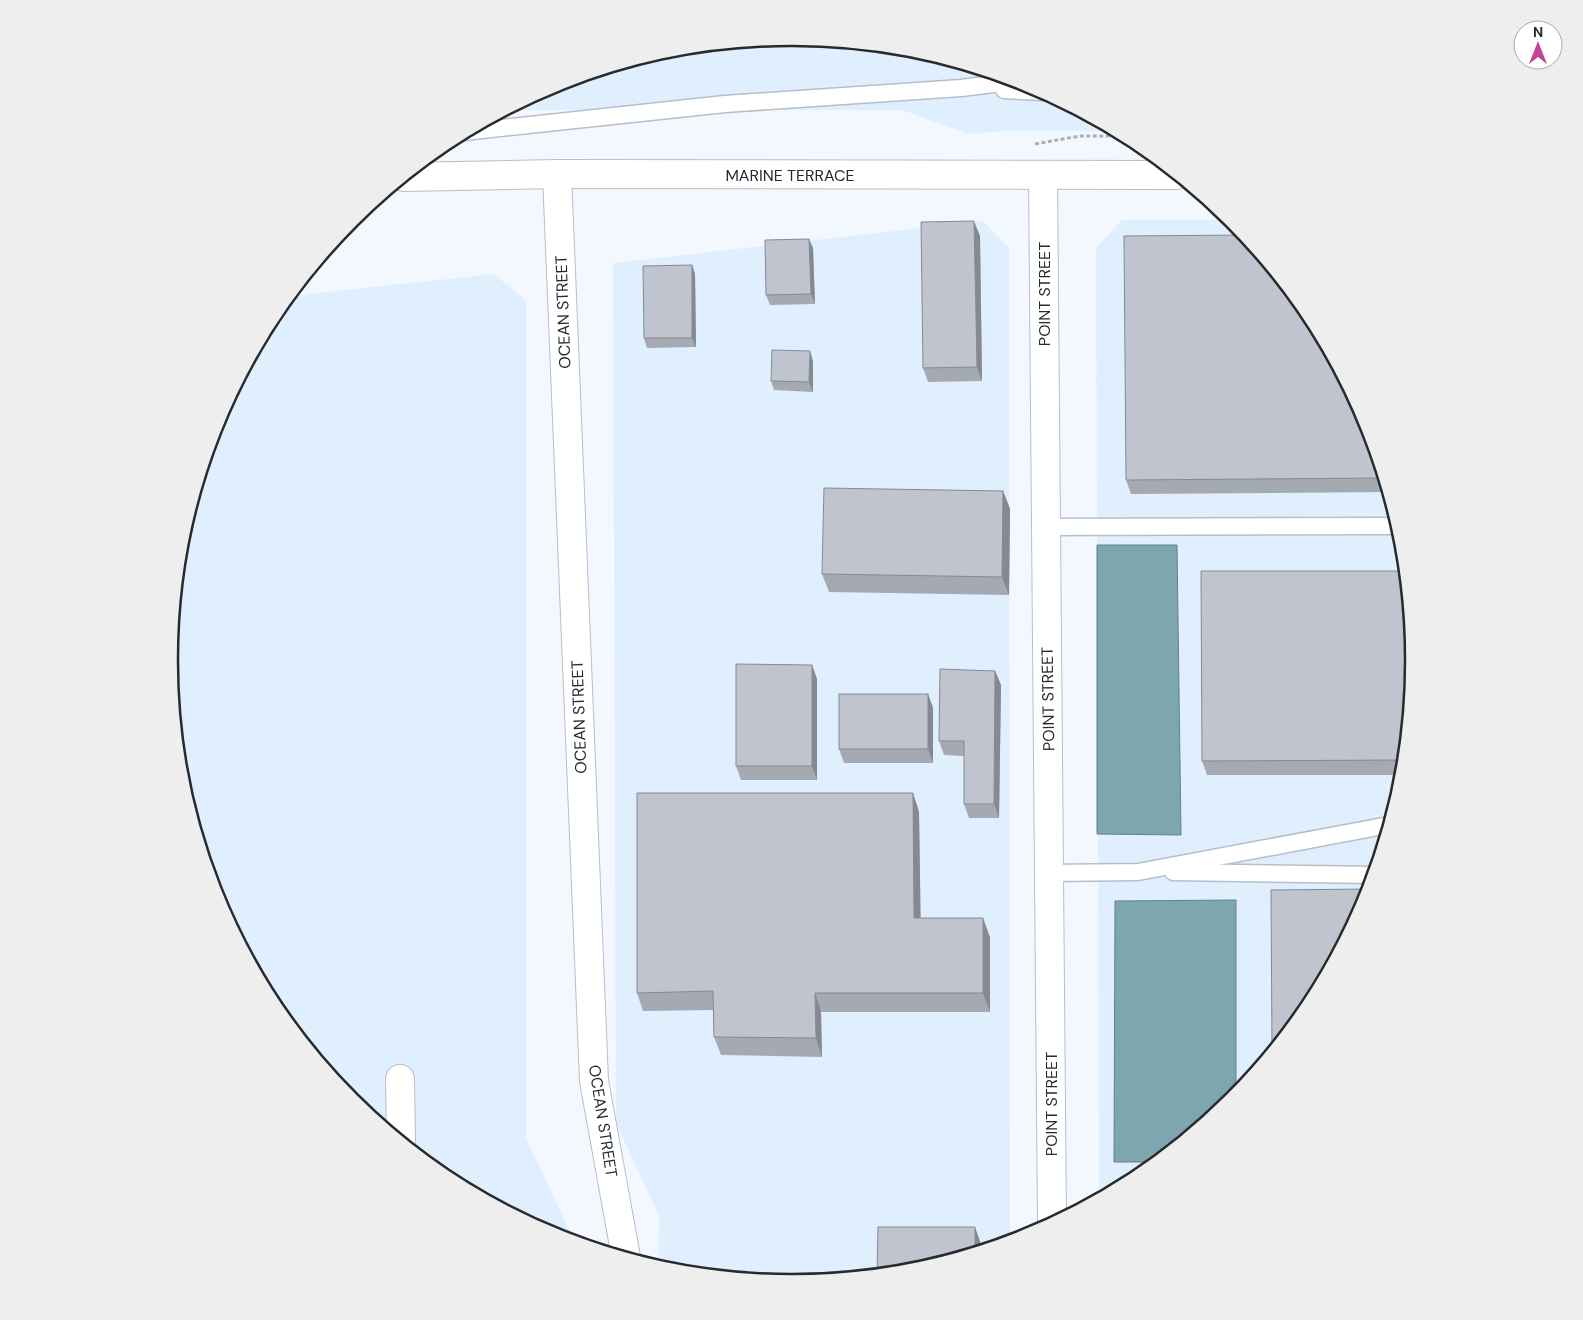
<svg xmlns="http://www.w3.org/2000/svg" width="1583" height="1320" viewBox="0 0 1583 1320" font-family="'DM Sans',sans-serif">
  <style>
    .built { fill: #e0effe }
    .water { fill: #7ea6ae; stroke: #648188 }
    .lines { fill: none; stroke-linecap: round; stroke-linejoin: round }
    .lane-casing { stroke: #b6bfc8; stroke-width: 19 }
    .street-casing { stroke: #b6bfc8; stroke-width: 30 }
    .secondary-casing { stroke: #b6bfc8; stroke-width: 30 }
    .path { stroke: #abb0b5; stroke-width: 3; stroke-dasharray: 4 2.5; stroke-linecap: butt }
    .lane { stroke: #fff; stroke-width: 16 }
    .street { stroke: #fff; stroke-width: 28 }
    .secondary { stroke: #fff; stroke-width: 28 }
    .wall { fill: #a5a9b2 }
    .shaded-wall { fill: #868991 }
    .building { fill: #c0c4cf; stroke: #868991 }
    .labels { text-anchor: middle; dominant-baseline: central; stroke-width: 4.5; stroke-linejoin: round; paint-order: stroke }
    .street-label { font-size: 16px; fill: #272b2e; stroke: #fff }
    .rim { fill: none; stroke: #272b2e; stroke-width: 2.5 }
  </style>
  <rect width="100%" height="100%" fill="#f3f8fe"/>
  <g class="built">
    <path d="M 792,38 L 913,50 L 1030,85 L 1115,131 L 1002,131 L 968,134 L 902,110 L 505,110 L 554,85 L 670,49 Z"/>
    <path d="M 1122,220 L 1232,220 L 1309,314 L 1367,422 L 1402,539 L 1414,660 L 1402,782 L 1367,898 L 1309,1006 L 1231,1100 L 1137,1178 L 1099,1198 L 1096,248 Z"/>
    <path d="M 983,221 L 1009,248 L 1010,1241 L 913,1271 L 791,1282 L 670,1270 L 658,1267 L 659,1216 L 616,1123 L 613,263 Z"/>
    <path d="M 494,274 L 526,301 L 526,1138 L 570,1232 L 570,1240 L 553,1235 L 445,1177 L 351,1100 L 274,1006 L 216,898 L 181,781 L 169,660 L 181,538 L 216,422 L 274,314 L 289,296 Z"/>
  </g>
  <g class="water">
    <path d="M 1097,545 L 1177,545 L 1181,835 L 1097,834 Z"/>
    <path d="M 1236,900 L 1236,1095 L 1156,1162 L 1114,1162 L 1115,901 Z"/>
  </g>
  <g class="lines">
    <g class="lane-casing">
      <g id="lane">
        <path d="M 1004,90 L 1042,92"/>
        <path d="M 464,132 L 725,104 L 961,88 L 1018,81"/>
        <path d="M 1046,527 L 1398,526"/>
        <path d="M 1173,872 L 1374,875"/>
        <path d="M 1049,873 L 1138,872 L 1389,825"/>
      </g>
    </g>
    <g class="street-casing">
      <g id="street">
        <path d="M 557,174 L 594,1081 L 626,1257"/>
        <path d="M 1043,175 L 1052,1223"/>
        <path d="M 400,1079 L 401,1141"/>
      </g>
    </g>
    <g class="secondary-casing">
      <path id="secondary" d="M 404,177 L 557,174 L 1177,175"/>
    </g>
    <path class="path" d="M 1035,144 L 1080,136 L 1124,136"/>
    <use href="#lane" class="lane"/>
    <use href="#street" class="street"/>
    <use href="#secondary" class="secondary"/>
  </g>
  <g class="wall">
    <path d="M 980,236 L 982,381 L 928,382 L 923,368 Z"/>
    <path d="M 809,239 L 813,248 L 815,304 L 770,305 L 766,295 Z"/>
    <path d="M 692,265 L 695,274 L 696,347 L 647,348 L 644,338 Z"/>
    <path d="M 813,361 L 813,392 L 774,390 L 771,381 Z"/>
    <path d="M 1367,422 L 1388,492 L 1131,494 L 1126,480 Z"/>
    <path d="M 1003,491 L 1010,509 L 1009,595 L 829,592 L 822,574 Z"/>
    <path d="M 1414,660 L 1403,775 L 1207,775 L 1202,761 Z"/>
    <path d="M 812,665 L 817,679 L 817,780 L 741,780 L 736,766 Z"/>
    <path d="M 995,671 L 1001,685 L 999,818 L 969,818 L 964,804 L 964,756 L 944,755 L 939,741 Z"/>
    <path d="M 928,694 L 933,708 L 933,763 L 844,763 L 839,749 Z"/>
    <path d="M 913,793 L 919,812 L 920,918 L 990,937 L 990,1012 L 821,1012 L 822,1057 L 721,1055 L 714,1037 L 713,1010 L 643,1011 L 637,993 Z"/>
  </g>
  <g class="shaded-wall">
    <path d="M 974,221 L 980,236 L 982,381 L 977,367 Z"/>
    <path d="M 809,239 L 813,248 L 815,304 L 811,294 Z"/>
    <path d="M 692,265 L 695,274 L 696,347 L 692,338 Z"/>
    <path d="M 810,351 L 813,361 L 813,392 L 809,382 Z"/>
    <path d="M 1003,491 L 1010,509 L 1009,595 L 1002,577 Z"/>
    <path d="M 812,665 L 817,679 L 817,780 L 812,766 Z"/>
    <path d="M 995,671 L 1001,685 L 999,818 L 994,804 Z"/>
    <path d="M 928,694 L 933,708 L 933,763 L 928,749 Z"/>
    <path d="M 913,793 L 919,812 L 921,937 L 914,918 Z"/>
    <path d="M 983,918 L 990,937 L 990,1012 L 983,993 Z"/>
    <path d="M 815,993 L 821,1012 L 822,1057 L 816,1038 Z"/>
    <path d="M 975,1227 L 980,1241 L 980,1250 L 975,1252 Z"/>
  </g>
  <g class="building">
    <path d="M 974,221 L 977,367 L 923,368 L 921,222 Z"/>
    <path d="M 1244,235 L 1309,314 L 1367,422 L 1384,478 L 1126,480 L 1124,236 Z"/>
    <path d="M 809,239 L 811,294 L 766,295 L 765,240 Z"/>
    <path d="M 692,265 L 692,338 L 644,338 L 643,266 Z"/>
    <path d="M 772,350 L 810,351 L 809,382 L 771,381 Z"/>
    <path d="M 824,488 L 1003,491 L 1002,577 L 822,574 Z"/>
    <path d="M 1201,571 L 1405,571 L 1414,660 L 1404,760 L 1202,761 Z"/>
    <path d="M 736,664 L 812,665 L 812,766 L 736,766 Z"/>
    <path d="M 940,669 L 995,671 L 994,804 L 964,804 L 964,741 L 939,741 Z"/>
    <rect x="839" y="694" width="89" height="55"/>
    <path d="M 637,793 L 913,793 L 914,918 L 983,918 L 983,993 L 815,993 L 816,1038 L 714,1037 L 713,991 L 637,993 Z"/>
    <path d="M 1369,889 L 1366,898 L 1309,1006 L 1272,1051 L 1271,890 Z"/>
    <path d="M 878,1227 L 975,1227 L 975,1252 L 913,1271 L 877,1274 Z"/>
  </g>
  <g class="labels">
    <g class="street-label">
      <text x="790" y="175">MARINE TERRACE</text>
      <text transform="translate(1044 294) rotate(-90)">POINT STREET</text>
      <text transform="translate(563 312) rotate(-92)">OCEAN STREET</text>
      <text transform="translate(1048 699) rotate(-91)">POINT STREET</text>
      <text transform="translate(579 717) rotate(-92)">OCEAN STREET</text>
      <text transform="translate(1051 1104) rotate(-90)">POINT STREET</text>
      <text transform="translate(603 1121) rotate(81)">OCEAN STREET</text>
    </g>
  </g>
  <path d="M0 0H1583V1320H0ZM791 46H792A613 613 0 0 1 1405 659V661A613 613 0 0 1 792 1274H791A613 613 0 0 1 178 661V659A613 613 0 0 1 791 46Z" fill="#eee" fill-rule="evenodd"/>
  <path class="rim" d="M791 46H792A613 613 0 0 1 1405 659V661A613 613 0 0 1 792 1274H791A613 613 0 0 1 178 661V659A613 613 0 0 1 791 46Z"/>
  <g transform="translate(1538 45)"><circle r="24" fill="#ffffff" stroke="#a9aaab"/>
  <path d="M0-4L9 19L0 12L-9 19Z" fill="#c04596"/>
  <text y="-8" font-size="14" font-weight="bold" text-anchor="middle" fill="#272b2e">N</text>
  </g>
</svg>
